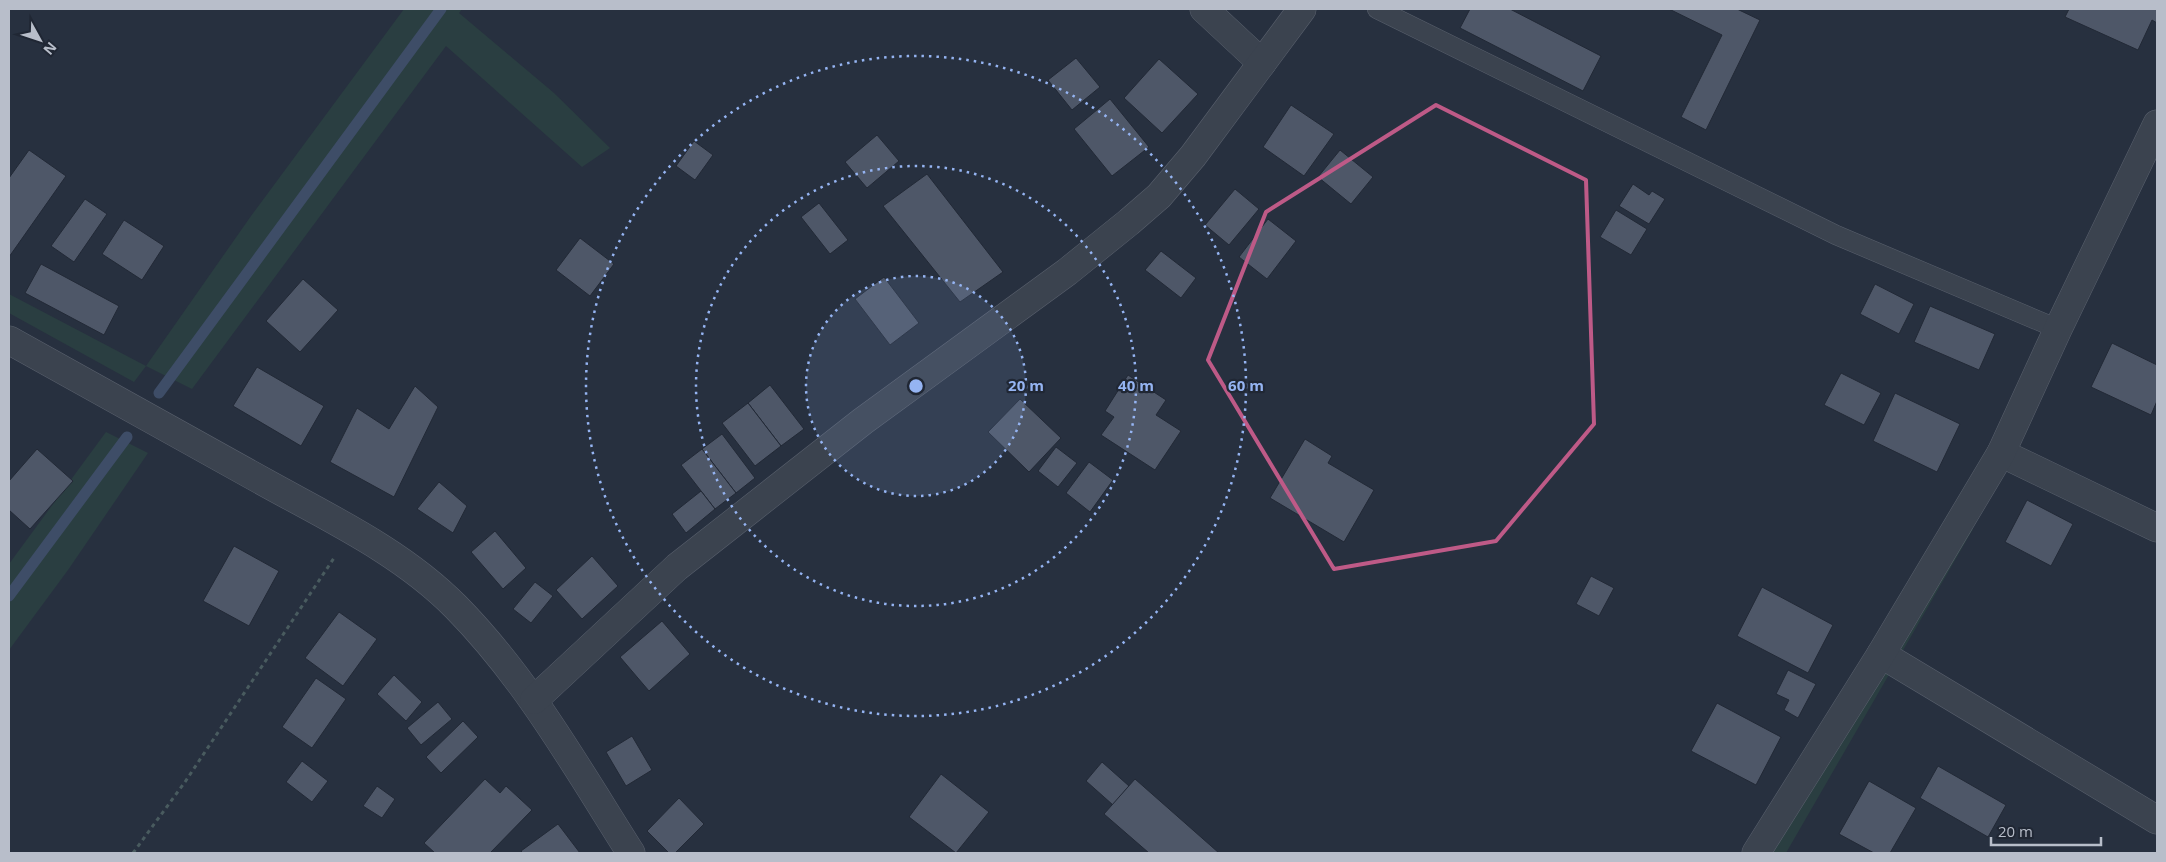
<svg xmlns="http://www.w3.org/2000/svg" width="2166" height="862" viewBox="0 0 2166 862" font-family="'Open Sans',sans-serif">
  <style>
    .green { fill: #2a3e41 }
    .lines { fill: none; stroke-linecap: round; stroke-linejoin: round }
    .stream { stroke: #3e4d67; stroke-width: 11 }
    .building { fill: #4e5768; stroke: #222936 }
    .lane-casing { stroke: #59606d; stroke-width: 20 }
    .street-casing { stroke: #59606d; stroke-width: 29 }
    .path { stroke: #495b5f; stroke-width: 3; stroke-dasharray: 4 4; stroke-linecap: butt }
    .lane { stroke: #3b434f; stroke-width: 19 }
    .street { stroke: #3b434f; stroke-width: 28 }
    .marked { fill: none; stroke: #be5a87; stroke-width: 4; stroke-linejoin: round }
    .ring { fill: none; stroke: #95b4f2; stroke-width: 2.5; stroke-dasharray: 2.5 5 }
    .centre { fill: #95b4f2; stroke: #202734; stroke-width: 2.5 }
    .ring-label { font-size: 15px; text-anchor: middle; font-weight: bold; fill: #95b4f2; stroke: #202734; stroke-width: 4.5; stroke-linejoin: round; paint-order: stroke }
  </style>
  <rect width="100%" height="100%" fill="#27303f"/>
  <g class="green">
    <path d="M 404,9 L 462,9 L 459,13 L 554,93 L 610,148 L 582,167 L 446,46 L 192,389 L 146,366 L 134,382 L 9,313 L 9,294 L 146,366 L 251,216 Z"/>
    <path d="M 106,432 L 148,453 L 68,570 L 9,650 L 9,564 Z"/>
    <path d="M 1966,526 L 1973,529 L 1786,853 L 1771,853 Z"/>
  </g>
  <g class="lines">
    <g class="stream">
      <path d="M 159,393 L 441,9"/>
      <path d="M 9,596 L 127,437"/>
    </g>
  </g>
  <g class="building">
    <path d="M 1470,9 L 1510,9 L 1601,56 L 1583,91 L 1460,28 Z"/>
    <path d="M 1669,9 L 1737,9 L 1760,20 L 1706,130 L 1681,117 L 1722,35 Z"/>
    <path d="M 2069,9 L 2157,9 L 2157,23 L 2152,20 L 2138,50 L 2065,17 Z"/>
    <path d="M 1076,58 L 1100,87 L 1072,110 L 1048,80 Z"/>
    <path d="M 1159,59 L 1198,94 L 1162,133 L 1124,98 Z"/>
    <path d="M 1110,99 L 1149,147 L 1112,176 L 1074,129 Z"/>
    <path d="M 1291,105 L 1334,134 L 1304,176 L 1263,147 Z"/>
    <path d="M 877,135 L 899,161 L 867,188 L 845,162 Z"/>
    <path d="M 694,141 L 713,155 L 695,180 L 676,166 Z"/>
    <path d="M 29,150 L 66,176 L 9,257 L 9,178 Z"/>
    <path d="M 1340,150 L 1373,177 L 1351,204 L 1318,177 Z"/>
    <path d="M 927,174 L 1003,272 L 960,302 L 883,206 Z"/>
    <path d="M 1633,184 L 1649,195 L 1652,191 L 1665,199 L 1649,224 L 1619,206 Z"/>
    <path d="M 1235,189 L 1259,209 L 1229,245 L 1205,225 Z"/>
    <path d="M 85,199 L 107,214 L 74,262 L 51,246 Z"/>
    <path d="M 819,203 L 848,240 L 830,254 L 801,217 Z"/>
    <path d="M 1616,210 L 1647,229 L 1631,255 L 1600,237 Z"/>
    <path d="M 1268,219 L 1296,241 L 1267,279 L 1239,257 Z"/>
    <path d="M 124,220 L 164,246 L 142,280 L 102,254 Z"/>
    <path d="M 580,238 L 614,264 L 590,296 L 556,270 Z"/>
    <path d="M 1161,251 L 1196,278 L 1181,298 L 1145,270 Z"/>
    <path d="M 41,264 L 119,306 L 104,335 L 25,293 Z"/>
    <path d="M 884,277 L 919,323 L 890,345 L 855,299 Z"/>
    <path d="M 303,279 L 338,310 L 300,352 L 266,321 Z"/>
    <path d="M 1875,284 L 1914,304 L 1899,334 L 1860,314 Z"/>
    <path d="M 1930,306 L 1995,334 L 1979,370 L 1914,342 Z"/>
    <path d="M 2112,343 L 2157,365 L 2157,401 L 2151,415 L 2091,387 Z"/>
    <path d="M 257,367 L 324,406 L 301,446 L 233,406 Z"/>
    <path d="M 1841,373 L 1881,393 L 1864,425 L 1824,405 Z"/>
    <path d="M 1128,375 L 1166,400 L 1156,415 L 1181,431 L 1155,470 L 1101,435 L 1114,417 L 1105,411 Z"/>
    <path d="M 770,385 L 804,429 L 781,446 L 748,403 Z"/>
    <path d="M 415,386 L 438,407 L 394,497 L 330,462 L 357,408 L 389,429 Z"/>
    <path d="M 1895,393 L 1960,424 L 1937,472 L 1873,441 Z"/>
    <path d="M 1020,399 L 1061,438 L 1029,472 L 988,432 Z"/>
    <path d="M 748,403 L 781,446 L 755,466 L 722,423 Z"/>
    <path d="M 722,434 L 755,478 L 736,493 L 702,449 Z"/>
    <path d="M 1305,439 L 1332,456 L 1328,463 L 1374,490 L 1344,542 L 1270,498 Z"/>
    <path d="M 1056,447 L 1077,463 L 1058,487 L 1038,471 Z"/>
    <path d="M 37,449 L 73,481 L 30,529 L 9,510 L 9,481 Z"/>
    <path d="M 702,449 L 736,493 L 715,509 L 681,465 Z"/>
    <path d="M 1089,462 L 1113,480 L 1090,512 L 1066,493 Z"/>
    <path d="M 439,482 L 467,506 L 453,533 L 417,509 Z"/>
    <path d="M 701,491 L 715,509 L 686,533 L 672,514 Z"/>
    <path d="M 2027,500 L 2073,524 L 2051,566 L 2005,542 Z"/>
    <path d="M 495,531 L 526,568 L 503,589 L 471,552 Z"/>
    <path d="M 234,546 L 279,571 L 249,626 L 203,601 Z"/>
    <path d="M 592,556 L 618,586 L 582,619 L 556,590 Z"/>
    <path d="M 1591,576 L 1614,588 L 1599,616 L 1576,604 Z"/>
    <path d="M 535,582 L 553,596 L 531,623 L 513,609 Z"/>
    <path d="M 1762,587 L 1833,625 L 1808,673 L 1737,636 Z"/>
    <path d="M 339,612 L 377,639 L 343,686 L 305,658 Z"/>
    <path d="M 662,621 L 690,654 L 649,691 L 620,657 Z"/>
    <path d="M 1788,670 L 1816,684 L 1798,718 L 1784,710 L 1789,700 L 1776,694 Z"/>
    <path d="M 394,675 L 422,702 L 406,721 L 377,694 Z"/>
    <path d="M 316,678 L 346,699 L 312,748 L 282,727 Z"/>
    <path d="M 438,702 L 452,719 L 421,745 L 407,728 Z"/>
    <path d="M 1717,703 L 1781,737 L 1756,785 L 1691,751 Z"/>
    <path d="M 463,721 L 478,737 L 441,773 L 426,757 Z"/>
    <path d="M 632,736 L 652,770 L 626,786 L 606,752 Z"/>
    <path d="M 302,761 L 328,781 L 312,802 L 286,782 Z"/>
    <path d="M 1102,762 L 1129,786 L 1113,805 L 1086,781 Z"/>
    <path d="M 1938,766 L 2006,805 L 1988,837 L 1920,798 Z"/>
    <path d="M 941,774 L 989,812 L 956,853 L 909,817 Z"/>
    <path d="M 485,779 L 500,793 L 506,786 L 532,810 L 490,853 L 435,853 L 424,843 Z"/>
    <path d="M 1135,779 L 1219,853 L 1149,853 L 1104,814 Z"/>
    <path d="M 1869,781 L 1916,808 L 1890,853 L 1874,853 L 1839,834 Z"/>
    <path d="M 377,786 L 395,799 L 382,818 L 363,806 Z"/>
    <path d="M 679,798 L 704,824 L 675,853 L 669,853 L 647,831 Z"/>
    <path d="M 558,824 L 580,853 L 523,853 L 521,851 Z"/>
  </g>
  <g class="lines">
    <g class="lane-casing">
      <path id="lane" d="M 1377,9 L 1836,235 L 2058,329"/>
    </g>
    <g class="street-casing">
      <g id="street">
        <path d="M 1204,9 L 1262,63"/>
        <path d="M 9,340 C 94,387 180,435 266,483 C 331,519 403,553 456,607 C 527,679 577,768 631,853"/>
        <path d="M 2001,453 L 2157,528"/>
        <path d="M 1881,654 L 2157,820"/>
        <path d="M 534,700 L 677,567 L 863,421 L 1067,272 L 1129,222 L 1159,196 L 1193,156 L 1302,9"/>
        <path d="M 1756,853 L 1881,654 L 2001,453 L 2058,329 L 2157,124"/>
      </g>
    </g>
    <path class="path" d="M 133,853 L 185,782 L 334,558"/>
    <use href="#lane" class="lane"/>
    <use href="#street" class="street"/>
  </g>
  <path class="marked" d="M 1436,105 L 1586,180 L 1594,424 L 1496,541 L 1334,569 L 1208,360 L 1266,212 Z"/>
  <circle cx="916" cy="386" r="110" fill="#95b4f2" fill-opacity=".12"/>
  <g class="ring">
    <circle cx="916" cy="386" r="110"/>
    <circle cx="916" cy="386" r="220"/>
    <circle cx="916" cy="386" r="330"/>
  </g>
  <circle cx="916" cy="386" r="8" class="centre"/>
  <g class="ring-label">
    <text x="1026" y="391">20 m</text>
    <text x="1136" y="391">40 m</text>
    <text x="1246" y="391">60 m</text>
  </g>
  <rect width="2166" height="862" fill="none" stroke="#b8beca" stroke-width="20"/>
  <g transform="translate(40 40) rotate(130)" stroke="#202734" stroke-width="4" paint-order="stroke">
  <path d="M0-4L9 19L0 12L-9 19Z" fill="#b8beca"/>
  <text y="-8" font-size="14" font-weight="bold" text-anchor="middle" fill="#b8beca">N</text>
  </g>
  <path d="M1991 837v8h110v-8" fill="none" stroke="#b8beca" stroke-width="2.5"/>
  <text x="1998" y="837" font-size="15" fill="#b8beca" stroke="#202734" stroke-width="4" paint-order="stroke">20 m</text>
</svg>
